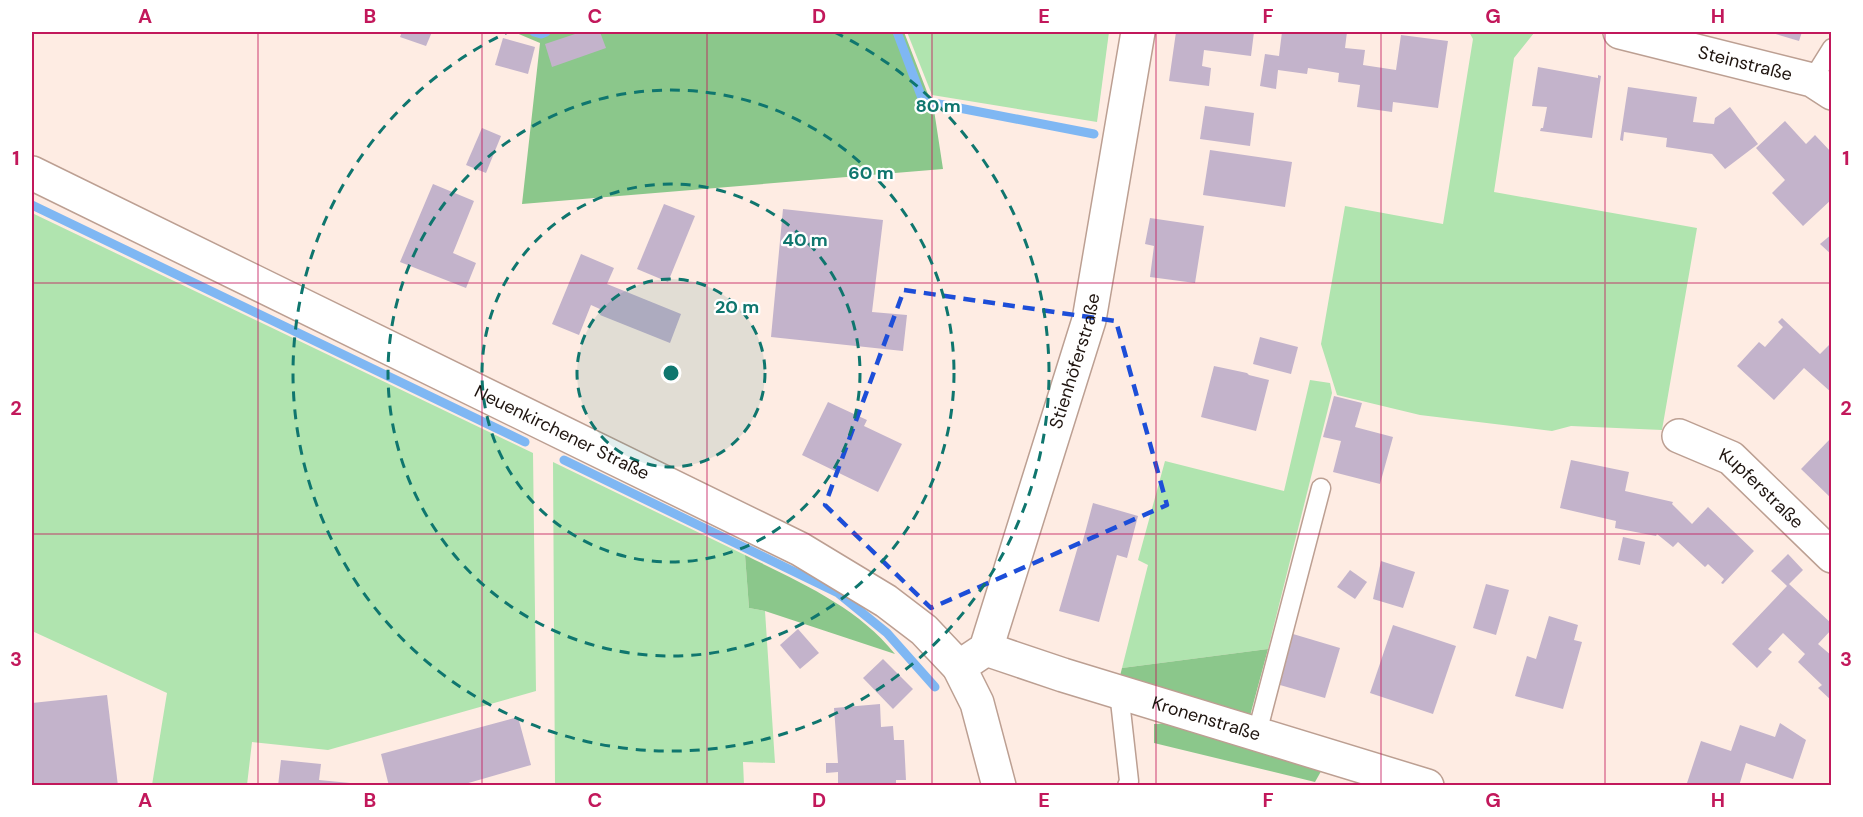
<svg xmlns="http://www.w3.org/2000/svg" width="1863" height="817" viewBox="0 0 1863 817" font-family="'DM Sans',sans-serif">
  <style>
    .green { fill: #b0e4af }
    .forest { fill: #8bc78b }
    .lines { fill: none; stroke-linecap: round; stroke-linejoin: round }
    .stream { stroke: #7fb7f3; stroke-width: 9 }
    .building { fill: #c3b3cb }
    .service-casing { stroke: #bc9f92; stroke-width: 21 }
    .minor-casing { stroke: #bc9f92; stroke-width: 36 }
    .tertiary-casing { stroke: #bc9f92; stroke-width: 36 }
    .service { stroke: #fff; stroke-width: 18 }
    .minor { stroke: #fff; stroke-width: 33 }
    .tertiary { stroke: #fff; stroke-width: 33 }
    .marked { fill: none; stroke: #1d4ed8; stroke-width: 4.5; stroke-dasharray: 12 8; stroke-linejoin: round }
    .grid { fill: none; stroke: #c2185b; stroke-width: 1.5; stroke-opacity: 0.55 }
    .ring { fill: none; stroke: #0f766e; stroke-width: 3; stroke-dasharray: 10 8 }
    .labels { text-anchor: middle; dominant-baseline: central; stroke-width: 4.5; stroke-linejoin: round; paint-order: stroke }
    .street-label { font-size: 18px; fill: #1e140f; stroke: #fff }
    .centre { fill: #0f766e; stroke: #fff; stroke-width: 3 }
    .ring-label { font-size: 18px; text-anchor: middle; font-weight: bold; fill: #0f766e; stroke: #fff; stroke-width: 4.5; stroke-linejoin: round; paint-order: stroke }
    .neatline { fill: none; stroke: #c2185b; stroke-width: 2 }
    .grid-label { font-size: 20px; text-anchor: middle; font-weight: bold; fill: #c2185b }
  </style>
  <rect width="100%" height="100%" fill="#feece3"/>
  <g class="green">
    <path d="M 907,32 L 1109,32 L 1097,122 L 932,95 Z"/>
    <path d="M 1469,32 L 1534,33 L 1514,58 L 1494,192 L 1697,228 L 1662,430 L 1571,426 L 1552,431 L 1420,415 L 1337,395 L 1321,344 L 1345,206 L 1443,224 L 1473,39 Z"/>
    <path d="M 32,213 L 533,453 L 536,691 L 328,750 L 252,742 L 247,785 L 152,785 L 167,693 L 32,631 Z"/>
    <path d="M 1310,380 L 1330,383 L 1332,393 L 1268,649 L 1122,668 L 1148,565 L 1138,560 L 1165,461 L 1284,491 Z"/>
    <path d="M 553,462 L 745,555 L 749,608 L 765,611 L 775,763 L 743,762 L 744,785 L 555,785 Z"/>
  </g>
  <g class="forest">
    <path d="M 514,32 L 904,32 L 934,110 L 943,169 L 522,204 L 540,43 Z"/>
    <path d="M 745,555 C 799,582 857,606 895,654 L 765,611 L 749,608 Z"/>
    <path d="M 1268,649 L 1250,716 L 1119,680 L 1122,668 Z"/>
    <path d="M 1176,723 L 1324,766 L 1315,782 L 1154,743 L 1154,724 Z"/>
  </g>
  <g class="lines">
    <g class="stream">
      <path d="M 534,32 L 541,34 L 546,32"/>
      <path d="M 897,32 L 923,101 L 1094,134"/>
      <path d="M 32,205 L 525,442"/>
      <path d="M 564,460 L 838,593 L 887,633 L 935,687"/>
    </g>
  </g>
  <g class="building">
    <path d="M 402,32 L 432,32 L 426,46 L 400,37 Z"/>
    <path d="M 581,32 L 600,32 L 606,48 L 552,67 L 545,44 Z"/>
    <path d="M 1176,32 L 1254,32 L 1251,56 L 1204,50 L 1202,66 L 1211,68 L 1209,86 L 1169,81 Z"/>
    <path d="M 1282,32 L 1347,32 L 1345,48 L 1365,50 L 1363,65 L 1396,70 L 1401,35 L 1448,41 L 1438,108 L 1393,102 L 1392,112 L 1357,107 L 1360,85 L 1338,82 L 1339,73 L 1308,68 L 1307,74 L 1278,70 L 1276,89 L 1260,86 L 1265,54 L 1279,56 Z"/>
    <path d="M 1769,32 L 1802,32 L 1799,41 Z"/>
    <path d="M 503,38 L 535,47 L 528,74 L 495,65 Z"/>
    <path d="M 1538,67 L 1598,78 L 1598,75 L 1601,76 L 1592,138 L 1540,131 L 1541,128 L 1543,128 L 1547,107 L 1532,106 Z"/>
    <path d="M 1628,87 L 1697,97 L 1693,122 L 1714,124 L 1715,118 L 1730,107 L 1758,144 L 1725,169 L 1712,154 L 1666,147 L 1667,138 L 1624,132 L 1623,141 L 1620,140 Z"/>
    <path d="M 1205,106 L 1254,113 L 1250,146 L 1200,139 Z"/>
    <path d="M 1785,121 L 1806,144 L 1815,135 L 1832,153 L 1832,199 L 1803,226 L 1772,193 L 1785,180 L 1756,148 Z"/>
    <path d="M 482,128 L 501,136 L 486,173 L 466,165 Z"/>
    <path d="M 1210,150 L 1292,162 L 1285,207 L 1203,195 Z"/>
    <path d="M 433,184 L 474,201 L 453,253 L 476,263 L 466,288 L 400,262 Z"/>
    <path d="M 664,204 L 695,216 L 668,282 L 637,269 Z"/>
    <path d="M 783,209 L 883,220 L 872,312 L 907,315 L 903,351 L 771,337 Z"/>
    <path d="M 1150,218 L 1204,226 L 1195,283 L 1150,277 L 1154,246 L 1145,244 Z"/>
    <path d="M 1832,234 L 1832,255 L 1820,244 Z"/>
    <path d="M 581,254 L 614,268 L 607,284 L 681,314 L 670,343 L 600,315 L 602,310 L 591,305 L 579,335 L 552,324 Z"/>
    <path d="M 1782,318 L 1820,354 L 1832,342 L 1832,393 L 1804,368 L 1774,400 L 1737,366 L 1759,342 L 1765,347 L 1783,327 L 1778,322 Z"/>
    <path d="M 1260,337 L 1298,347 L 1291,374 L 1253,364 Z"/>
    <path d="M 1214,366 L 1247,373 L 1249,375 L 1269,380 L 1256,431 L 1201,417 Z"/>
    <path d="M 1334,396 L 1362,403 L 1355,427 L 1393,437 L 1380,484 L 1333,472 L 1341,441 L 1323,437 Z"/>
    <path d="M 828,402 L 867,420 L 864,426 L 902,444 L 878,492 L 802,455 Z"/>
    <path d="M 1832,437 L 1832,499 L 1801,469 Z"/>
    <path d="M 1571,460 L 1629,472 L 1625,491 L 1673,502 L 1672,504 L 1692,524 L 1708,507 L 1754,551 L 1723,584 L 1721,583 L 1724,579 L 1708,564 L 1705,567 L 1678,542 L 1673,547 L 1657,534 L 1656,536 L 1615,528 L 1616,521 L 1560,508 Z"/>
    <path d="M 1093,503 L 1138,516 L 1127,558 L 1117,555 L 1099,622 L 1059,611 L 1079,543 L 1082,544 Z"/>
    <path d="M 1623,537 L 1645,542 L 1640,565 L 1618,560 Z"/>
    <path d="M 1788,554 L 1803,570 L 1789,584 L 1832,624 L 1832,629 L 1818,644 L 1832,656 L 1832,701 L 1818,688 L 1822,685 L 1798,662 L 1805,654 L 1783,633 L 1768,649 L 1772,652 L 1757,668 L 1732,644 L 1787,586 L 1771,571 Z"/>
    <path d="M 1381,561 L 1415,572 L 1403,608 L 1373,599 Z"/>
    <path d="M 1350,570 L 1367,582 L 1355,599 L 1337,587 Z"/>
    <path d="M 1486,584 L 1509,590 L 1496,635 L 1473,628 Z"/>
    <path d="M 1549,616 L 1578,625 L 1574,640 L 1582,642 L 1563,709 L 1515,696 L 1527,656 L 1536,659 Z"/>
    <path d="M 1393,625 L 1456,646 L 1433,714 L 1370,693 Z"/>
    <path d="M 798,629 L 819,653 L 800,669 L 780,645 Z"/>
    <path d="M 1293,634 L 1340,648 L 1325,698 L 1280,685 Z"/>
    <path d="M 883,659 L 913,689 L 893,709 L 863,678 Z"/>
    <path d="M 107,695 L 118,786 L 32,786 L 32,703 Z"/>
    <path d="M 880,704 L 881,727 L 893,726 L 894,740 L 904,740 L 906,780 L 896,780 L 896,786 L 838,786 L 838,772 L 826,773 L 826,763 L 838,763 L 834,708 Z"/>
    <path d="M 518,717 L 531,765 L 458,786 L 389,786 L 381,754 Z"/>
    <path d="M 1780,723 L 1806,740 L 1793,779 L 1746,763 L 1739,786 L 1686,786 L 1701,741 L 1731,751 L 1740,725 L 1775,737 Z"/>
    <path d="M 281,760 L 321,764 L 319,780 L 350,783 L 349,786 L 278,786 Z"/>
  </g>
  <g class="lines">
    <g class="service-casing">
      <g id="service">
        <path d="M 1812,80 L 1832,48"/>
        <path d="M 1119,692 L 1129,781 L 1127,786"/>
        <path d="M 1257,733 L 1321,488"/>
      </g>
    </g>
    <g class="minor-casing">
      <g id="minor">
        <path id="s1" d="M 1620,32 L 1812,80 L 1832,93"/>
        <path id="s2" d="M 1679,436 L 1731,458 L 1832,556"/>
        <path id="s3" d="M 986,649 L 1063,675 L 1427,786"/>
        <path id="s4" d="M 959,667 L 986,649 L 1089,320 L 1138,32"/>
      </g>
    </g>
    <g class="tertiary-casing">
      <g id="tertiary">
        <path id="s5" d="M 32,173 L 800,549 L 886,601 L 924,630 L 959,667 L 977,703 L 999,786"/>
      </g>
    </g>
    <use href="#service" class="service"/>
    <use href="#minor" class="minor"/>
    <use href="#tertiary" class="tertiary"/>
  </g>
  <path class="marked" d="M 904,290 L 1116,321 L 1167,505 L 931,608 L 825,505 Z"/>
  <path class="grid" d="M 258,32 L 258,786M 482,32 L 482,786M 707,32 L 707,786M 932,32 L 932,786M 1156,32 L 1156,786M 1381,32 L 1381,786M 1605,32 L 1605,786M 32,283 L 1832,283M 32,534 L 1832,534"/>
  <circle cx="671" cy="373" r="94" fill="#0f766e" fill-opacity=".12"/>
  <g class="ring">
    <circle cx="671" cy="373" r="94"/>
    <circle cx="671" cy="373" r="189"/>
    <circle cx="671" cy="373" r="283"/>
    <path d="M834 32A378 378 0 1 1 508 32"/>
  </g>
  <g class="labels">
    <g class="street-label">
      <text stroke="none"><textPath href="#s1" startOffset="129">Steinstraße</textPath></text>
      <text stroke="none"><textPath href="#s4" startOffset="334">Stienhöferstraße</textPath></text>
      <text stroke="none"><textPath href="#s5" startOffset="590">Neuenkirchener Straße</textPath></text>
      <text stroke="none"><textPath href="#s2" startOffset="99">Kupferstraße</textPath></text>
      <text stroke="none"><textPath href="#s3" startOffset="231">Kronenstraße</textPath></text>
    </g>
  </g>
  <circle cx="671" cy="373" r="9" class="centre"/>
  <g class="ring-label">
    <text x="938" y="112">80 m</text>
    <text x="871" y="179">60 m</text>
    <text x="805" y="246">40 m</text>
    <text x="737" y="313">20 m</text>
  </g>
  <rect width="1863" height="817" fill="none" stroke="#ffffff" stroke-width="66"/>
  <rect x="33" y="33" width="1797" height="751" class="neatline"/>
  <g class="grid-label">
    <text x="145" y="23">A</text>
    <text x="370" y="23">B</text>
    <text x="595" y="23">C</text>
    <text x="819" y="23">D</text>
    <text x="1044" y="23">E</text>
    <text x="1268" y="23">F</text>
    <text x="1493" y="23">G</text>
    <text x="1718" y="23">H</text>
    <text x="16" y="165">1</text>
    <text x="1846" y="165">1</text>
    <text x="16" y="415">2</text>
    <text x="1846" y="415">2</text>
    <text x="16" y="666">3</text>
    <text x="1846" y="666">3</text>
    <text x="145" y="807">A</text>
    <text x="370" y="807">B</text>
    <text x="595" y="807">C</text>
    <text x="819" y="807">D</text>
    <text x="1044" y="807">E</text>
    <text x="1268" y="807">F</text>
    <text x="1493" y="807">G</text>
    <text x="1718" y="807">H</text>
  </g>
</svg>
